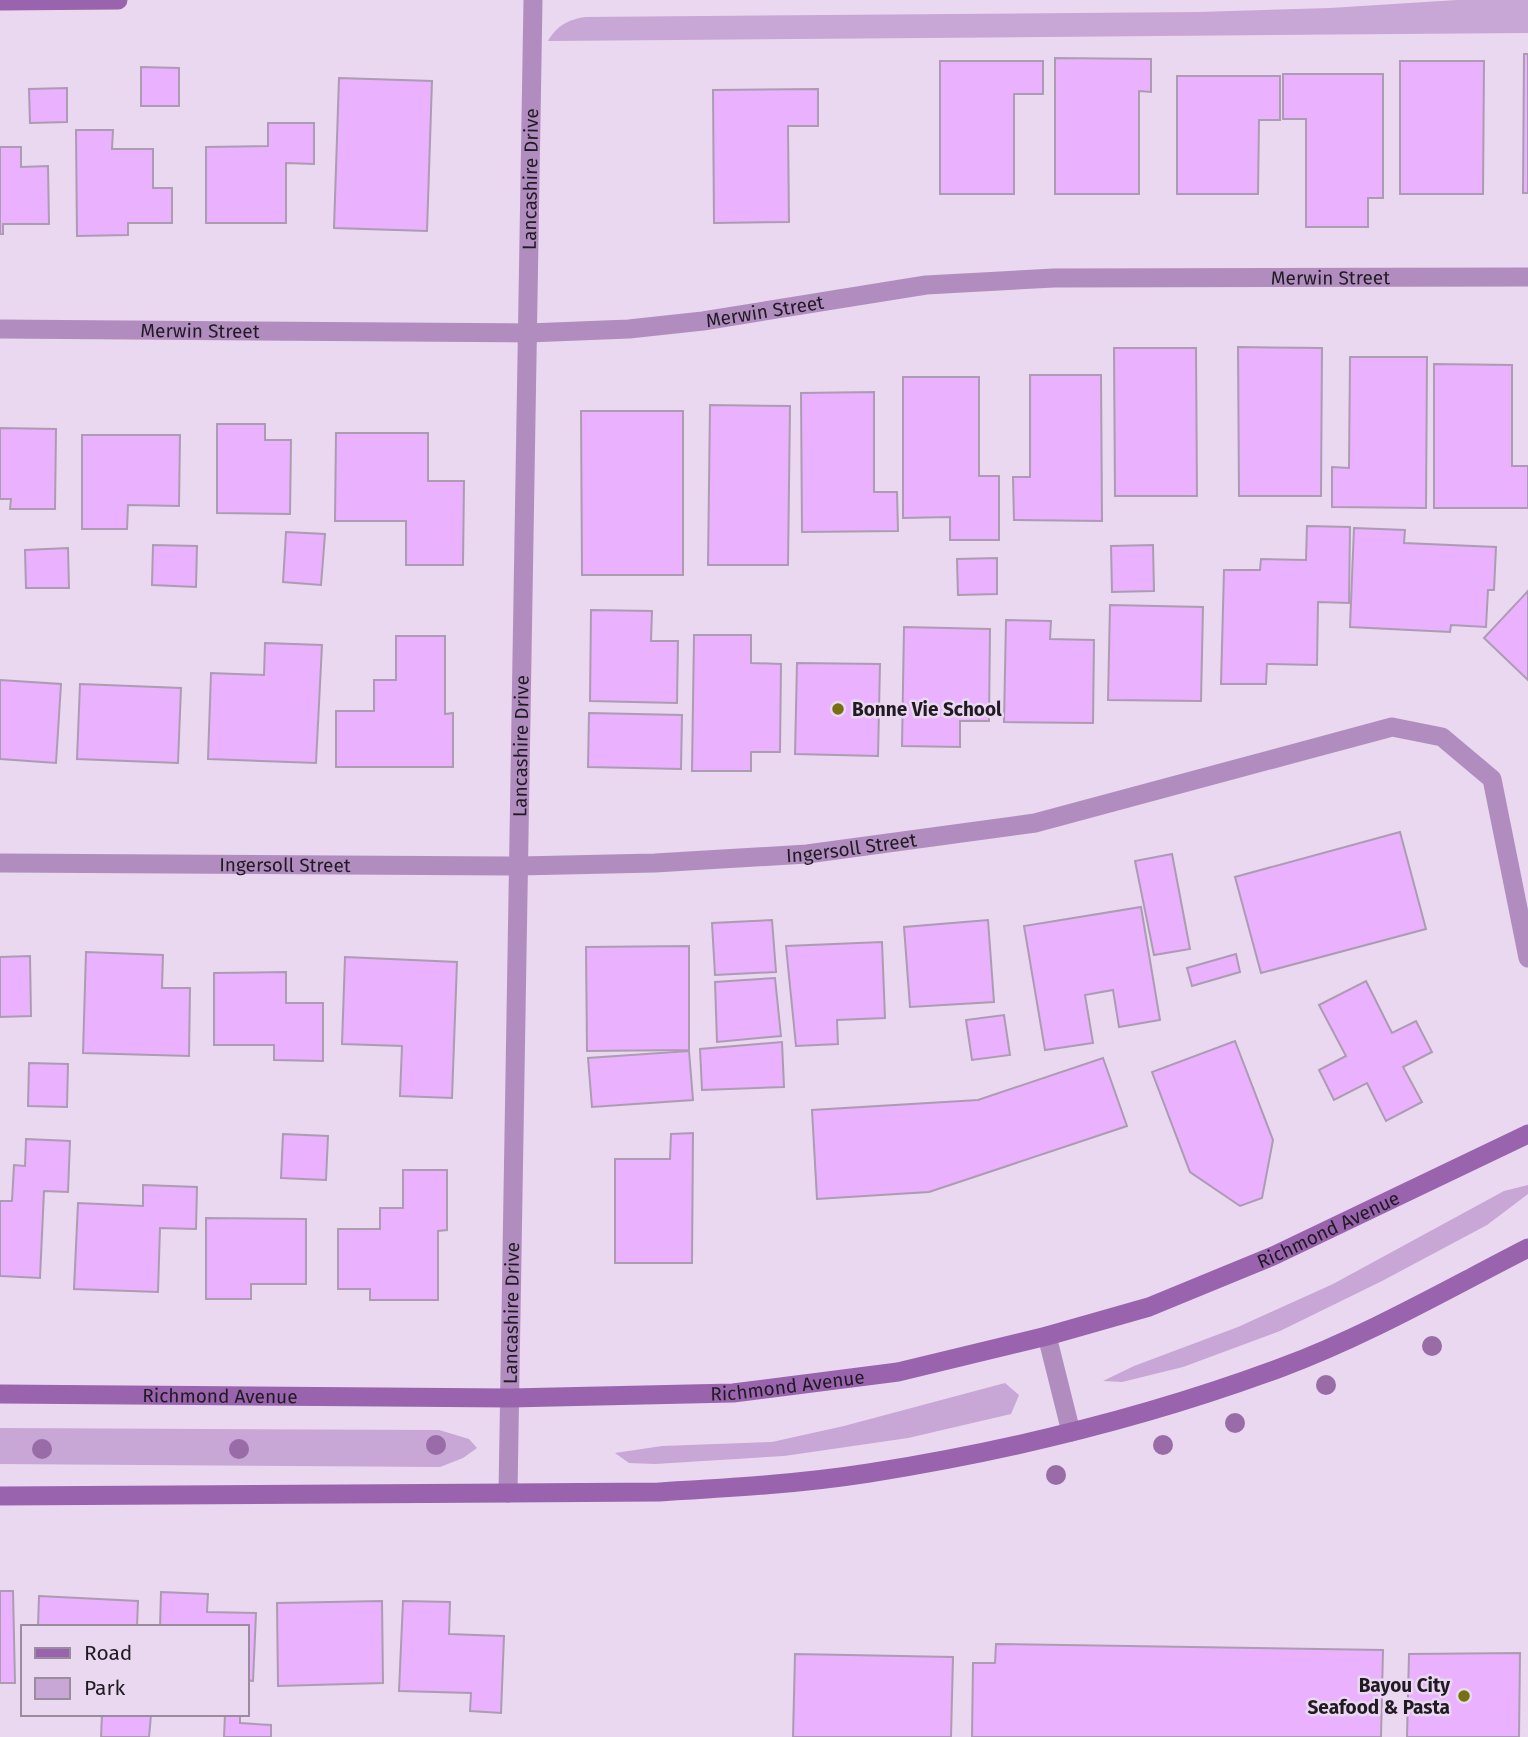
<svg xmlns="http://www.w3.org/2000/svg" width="1528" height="1737" viewBox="0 0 1528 1737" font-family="'Fira Sans',sans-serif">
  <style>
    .green { fill: #c8a6d5 }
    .building { fill: #e9b1fe; stroke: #ac9cb2; stroke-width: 2 }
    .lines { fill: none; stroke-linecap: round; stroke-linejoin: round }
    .service { stroke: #b18dbf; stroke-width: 19 }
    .minor { stroke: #b18dbf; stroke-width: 19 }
    .secondary { stroke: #9964ad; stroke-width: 19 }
    .tree { fill: #996ca8 }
    .poi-dot { fill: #757012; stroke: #e9d8ef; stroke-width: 2.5 }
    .labels { text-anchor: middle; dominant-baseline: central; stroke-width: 5; stroke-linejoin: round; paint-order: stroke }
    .street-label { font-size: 19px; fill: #201a23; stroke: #e9d8ef }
    .poi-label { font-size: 19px; font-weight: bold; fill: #201a23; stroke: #e9d8ef; text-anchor: start }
  </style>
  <rect width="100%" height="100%" fill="#e9d8ef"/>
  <g class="green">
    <path d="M 1457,0 L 1528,0 L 1528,33 L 548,41 C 557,26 567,20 585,17 L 1199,12 L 1330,8 Z"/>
    <path d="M 1528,1185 L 1528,1194 L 1487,1225 L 1382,1281 L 1280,1331 L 1183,1367 L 1122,1382 L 1103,1381 L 1134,1366 L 1238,1327 L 1333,1284 L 1504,1191 Z"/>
    <path d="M 1005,1383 L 1019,1395 L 1011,1414 L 908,1438 L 784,1456 L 655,1464 L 629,1463 L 615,1453 L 662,1446 L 772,1442 L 844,1426 Z"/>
    <path d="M 0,1428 L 439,1430 L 469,1439 L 477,1448 L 463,1458 L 440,1467 L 0,1464 Z"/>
  </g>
  <g class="building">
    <path d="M 1524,54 L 1528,54 L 1528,193 L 1523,193 Z"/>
    <path d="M 1055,58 L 1151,59 L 1151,92 L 1139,91 L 1139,194 L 1055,194 Z"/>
    <path d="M 940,61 L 1043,61 L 1043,94 L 1014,94 L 1014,194 L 940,194 Z"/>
    <path d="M 1400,61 L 1484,61 L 1483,194 L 1400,194 Z"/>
    <path d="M 141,67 L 179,68 L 179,106 L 141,106 Z"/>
    <path d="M 1283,74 L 1383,74 L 1383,198 L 1368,198 L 1368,227 L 1306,227 L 1306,119 L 1283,119 Z"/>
    <path d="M 1177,76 L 1280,76 L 1280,120 L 1259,120 L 1258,194 L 1177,194 Z"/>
    <path d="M 339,78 L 432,81 L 427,231 L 334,228 Z"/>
    <path d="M 67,88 L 67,122 L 30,123 L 29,89 Z"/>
    <path d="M 818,89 L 818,126 L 788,126 L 789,222 L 714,223 L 713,90 Z"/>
    <path d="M 268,123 L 314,123 L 314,164 L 286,163 L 286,223 L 206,223 L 206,147 L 268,146 Z"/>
    <path d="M 76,130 L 113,130 L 112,149 L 153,149 L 153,188 L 172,188 L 172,223 L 128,223 L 128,235 L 77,236 Z"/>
    <path d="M 0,147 L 21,147 L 21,167 L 48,166 L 49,224 L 3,224 L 3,234 L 0,234 Z"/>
    <path d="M 1238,347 L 1322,348 L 1321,496 L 1239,496 Z"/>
    <path d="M 1114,348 L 1196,348 L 1197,496 L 1115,496 Z"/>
    <path d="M 1350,357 L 1427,357 L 1426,508 L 1332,507 L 1332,467 L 1349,468 Z"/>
    <path d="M 1434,364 L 1512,365 L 1512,466 L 1528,466 L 1528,508 L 1434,508 Z"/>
    <path d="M 1030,375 L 1101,375 L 1102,521 L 1014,520 L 1013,477 L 1030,477 Z"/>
    <path d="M 903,377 L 979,377 L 979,476 L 999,476 L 999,540 L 950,540 L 950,517 L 903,518 Z"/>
    <path d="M 874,392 L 874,492 L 897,492 L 898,531 L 802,532 L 801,393 Z"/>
    <path d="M 710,405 L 790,406 L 788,565 L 708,565 Z"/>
    <path d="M 581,411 L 683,411 L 683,575 L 582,575 Z"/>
    <path d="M 217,424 L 265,424 L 265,440 L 291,440 L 290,514 L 217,513 Z"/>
    <path d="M 0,428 L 56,429 L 55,509 L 10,509 L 11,499 L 0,499 Z"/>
    <path d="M 336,433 L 428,433 L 428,481 L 464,481 L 463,565 L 406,565 L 406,521 L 335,521 Z"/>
    <path d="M 82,435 L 180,435 L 179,506 L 128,505 L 127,529 L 82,529 Z"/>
    <path d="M 1307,526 L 1350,527 L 1349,603 L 1318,602 L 1317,665 L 1267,664 L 1266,684 L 1221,684 L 1224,570 L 1260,570 L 1261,559 L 1306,560 Z"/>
    <path d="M 1354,528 L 1405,530 L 1404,543 L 1496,547 L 1494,590 L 1488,590 L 1486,627 L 1451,625 L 1450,632 L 1350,627 Z"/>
    <path d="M 286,532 L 325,534 L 321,585 L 283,582 Z"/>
    <path d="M 153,545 L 197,546 L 196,587 L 152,585 Z"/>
    <path d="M 1153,545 L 1154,591 L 1112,592 L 1111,546 Z"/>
    <path d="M 68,548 L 69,588 L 26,588 L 25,550 Z"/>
    <path d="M 997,558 L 997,594 L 958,595 L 957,559 Z"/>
    <path d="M 1528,591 L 1528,680 L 1484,638 Z"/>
    <path d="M 1110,605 L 1203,607 L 1201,701 L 1108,700 Z"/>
    <path d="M 591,610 L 652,611 L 651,641 L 678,641 L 677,703 L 590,701 Z"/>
    <path d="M 1006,620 L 1051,621 L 1050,639 L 1094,640 L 1093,723 L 1004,722 Z"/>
    <path d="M 904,627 L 990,629 L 989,721 L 960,721 L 960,747 L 902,746 Z"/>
    <path d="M 694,635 L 751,635 L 751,663 L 781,664 L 780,752 L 751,752 L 751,771 L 692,771 Z"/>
    <path d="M 396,636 L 445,636 L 445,714 L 453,713 L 453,767 L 336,767 L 336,711 L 374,711 L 374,680 L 396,680 Z"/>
    <path d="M 265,643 L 322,645 L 316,763 L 208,759 L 211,673 L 264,675 Z"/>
    <path d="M 797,663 L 880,664 L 878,756 L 795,754 Z"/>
    <path d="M 0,680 L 61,684 L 56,763 L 0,759 Z"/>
    <path d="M 80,684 L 181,688 L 178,763 L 77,759 Z"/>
    <path d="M 589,713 L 682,715 L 681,769 L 588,767 Z"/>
    <path d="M 1400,832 L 1426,929 L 1261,973 L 1235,877 Z"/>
    <path d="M 1172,854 L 1190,949 L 1154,955 L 1135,861 Z"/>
    <path d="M 1141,907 L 1160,1020 L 1119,1027 L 1113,990 L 1085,995 L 1093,1043 L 1045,1050 L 1024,926 Z"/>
    <path d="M 772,920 L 776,972 L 715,975 L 712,923 Z"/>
    <path d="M 988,920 L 994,1002 L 910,1007 L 904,927 Z"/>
    <path d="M 882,942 L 885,1018 L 837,1020 L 838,1044 L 796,1046 L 786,946 Z"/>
    <path d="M 689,946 L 689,1050 L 587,1051 L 586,947 Z"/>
    <path d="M 86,952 L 163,955 L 162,988 L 190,988 L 189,1056 L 83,1053 Z"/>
    <path d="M 1236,954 L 1240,972 L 1192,986 L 1187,968 Z"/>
    <path d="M 30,956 L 31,1016 L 0,1017 L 0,957 Z"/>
    <path d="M 345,957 L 457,962 L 452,1098 L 400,1096 L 402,1046 L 342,1044 Z"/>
    <path d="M 286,972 L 286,1003 L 323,1003 L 323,1061 L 274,1060 L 274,1045 L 214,1045 L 214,973 Z"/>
    <path d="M 775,978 L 781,1036 L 717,1042 L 715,982 Z"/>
    <path d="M 1366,981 L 1392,1033 L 1416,1021 L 1432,1052 L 1403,1067 L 1422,1102 L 1386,1121 L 1367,1083 L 1334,1100 L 1319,1070 L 1346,1056 L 1319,1005 Z"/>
    <path d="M 1004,1015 L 1010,1055 L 972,1060 L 966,1020 Z"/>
    <path d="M 1235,1041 L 1273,1140 L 1262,1198 L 1240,1206 L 1190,1172 L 1152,1072 Z"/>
    <path d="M 782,1042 L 784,1087 L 702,1090 L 700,1049 Z"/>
    <path d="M 689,1051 L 693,1100 L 592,1107 L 588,1058 Z"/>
    <path d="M 1103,1058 L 1127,1126 L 929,1192 L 817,1199 L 812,1110 L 978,1100 Z"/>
    <path d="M 29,1063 L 68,1064 L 67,1107 L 28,1106 Z"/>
    <path d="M 693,1133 L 692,1263 L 615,1263 L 615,1159 L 670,1159 L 671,1134 Z"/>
    <path d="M 283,1134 L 328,1136 L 326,1180 L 281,1178 Z"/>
    <path d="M 26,1139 L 70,1141 L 68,1192 L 44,1191 L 40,1278 L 0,1276 L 0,1201 L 12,1201 L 14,1165 L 25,1166 Z"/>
    <path d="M 403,1170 L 447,1170 L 447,1230 L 438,1231 L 438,1300 L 370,1300 L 370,1289 L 338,1289 L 338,1229 L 380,1229 L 380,1208 L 403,1208 Z"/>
    <path d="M 143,1185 L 197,1187 L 196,1229 L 160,1228 L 158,1292 L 74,1289 L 78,1203 L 143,1206 Z"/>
    <path d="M 206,1218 L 306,1219 L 306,1284 L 251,1284 L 251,1299 L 206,1299 Z"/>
    <path d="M 0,1591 L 13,1591 L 15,1683 L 0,1683 Z"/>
    <path d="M 161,1592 L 208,1594 L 207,1612 L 256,1613 L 253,1681 L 247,1680 L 247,1627 L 160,1627 Z"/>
    <path d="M 39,1596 L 138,1601 L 137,1627 L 38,1627 Z"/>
    <path d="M 382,1601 L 383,1683 L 278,1686 L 277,1603 Z"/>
    <path d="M 403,1601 L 450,1602 L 449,1634 L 504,1636 L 501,1713 L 470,1711 L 471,1693 L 399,1691 Z"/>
    <path d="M 996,1644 L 1383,1650 L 1381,1737 L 972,1737 L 973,1663 L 995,1663 Z"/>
    <path d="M 1520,1653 L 1519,1737 L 1407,1737 L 1409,1654 Z"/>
    <path d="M 795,1654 L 953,1657 L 951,1737 L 793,1737 Z"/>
    <path d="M 102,1714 L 151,1715 L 149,1737 L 101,1737 Z"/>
    <path d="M 225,1714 L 240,1714 L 240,1723 L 271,1725 L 271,1737 L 224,1737 Z"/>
  </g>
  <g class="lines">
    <path class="service" d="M 1047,1336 L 1071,1432"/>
    <g class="minor">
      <path id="s1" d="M 0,329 L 528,333 L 629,329 L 703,321 L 926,285 L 1054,278 L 1528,277"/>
      <path id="s2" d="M 0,863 L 519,866 L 655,863 L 807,854 L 1035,823 L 1392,727 L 1442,737 L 1492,779 L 1528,958"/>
      <path id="s3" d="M 508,1493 L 533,0"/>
    </g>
    <g class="secondary">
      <path d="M 0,1 L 118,0"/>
      <path id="s4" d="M 0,1394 L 510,1398 L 733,1393 L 898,1372 L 1047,1336 L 1149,1307 L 1273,1256 L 1528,1134"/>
      <path d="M 0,1496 L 658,1492 C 728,1488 799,1484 869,1473 C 1008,1451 1148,1417 1280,1368 C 1366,1336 1446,1290 1528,1248"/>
    </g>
  </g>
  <g class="tree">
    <circle cx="1432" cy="1346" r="10"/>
    <circle cx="1326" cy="1385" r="10"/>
    <circle cx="1235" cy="1423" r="10"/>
    <circle cx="436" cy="1445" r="10"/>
    <circle cx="1163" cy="1445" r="10"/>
    <circle cx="42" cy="1449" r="10"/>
    <circle cx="239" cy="1449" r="10"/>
    <circle cx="1056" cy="1475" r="10"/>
  </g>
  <g class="poi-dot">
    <circle cx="838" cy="709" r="7"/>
    <circle cx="1464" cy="1696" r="7"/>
  </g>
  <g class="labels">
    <g class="street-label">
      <text stroke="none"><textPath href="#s3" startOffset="1314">Lancashire Drive</textPath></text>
      <text stroke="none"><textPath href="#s1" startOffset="1334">Merwin Street</textPath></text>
      <text stroke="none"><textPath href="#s1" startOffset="766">Merwin Street</textPath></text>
      <text stroke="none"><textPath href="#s1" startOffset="200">Merwin Street</textPath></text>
      <text stroke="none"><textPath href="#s3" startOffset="747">Lancashire Drive</textPath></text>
      <text stroke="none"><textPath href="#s2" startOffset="852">Ingersoll Street</textPath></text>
      <text stroke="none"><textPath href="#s2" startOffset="285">Ingersoll Street</textPath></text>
      <text stroke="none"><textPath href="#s4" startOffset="1354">Richmond Avenue</textPath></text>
      <text stroke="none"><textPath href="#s3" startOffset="180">Lancashire Drive</textPath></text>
      <text stroke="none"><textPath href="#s4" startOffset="788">Richmond Avenue</textPath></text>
      <text stroke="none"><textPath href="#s4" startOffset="220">Richmond Avenue</textPath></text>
    </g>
    <g class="poi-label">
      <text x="852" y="709">Bonne Vie School</text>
      <text x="1450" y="1685" text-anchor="end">Bayou City<tspan x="1450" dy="22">Seafood &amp; Pasta</tspan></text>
    </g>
  </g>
  <rect x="21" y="1625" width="228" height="91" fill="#e9d8ef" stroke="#998c9d" stroke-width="2"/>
  <rect x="35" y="1648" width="35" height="10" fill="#9964ad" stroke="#998c9d" stroke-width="2"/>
  <text x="84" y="1660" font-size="21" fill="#201a23">Road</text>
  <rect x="35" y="1678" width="35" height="21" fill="#c8a6d5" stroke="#998c9d" stroke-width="2"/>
  <text x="84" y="1695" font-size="21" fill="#201a23">Park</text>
</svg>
